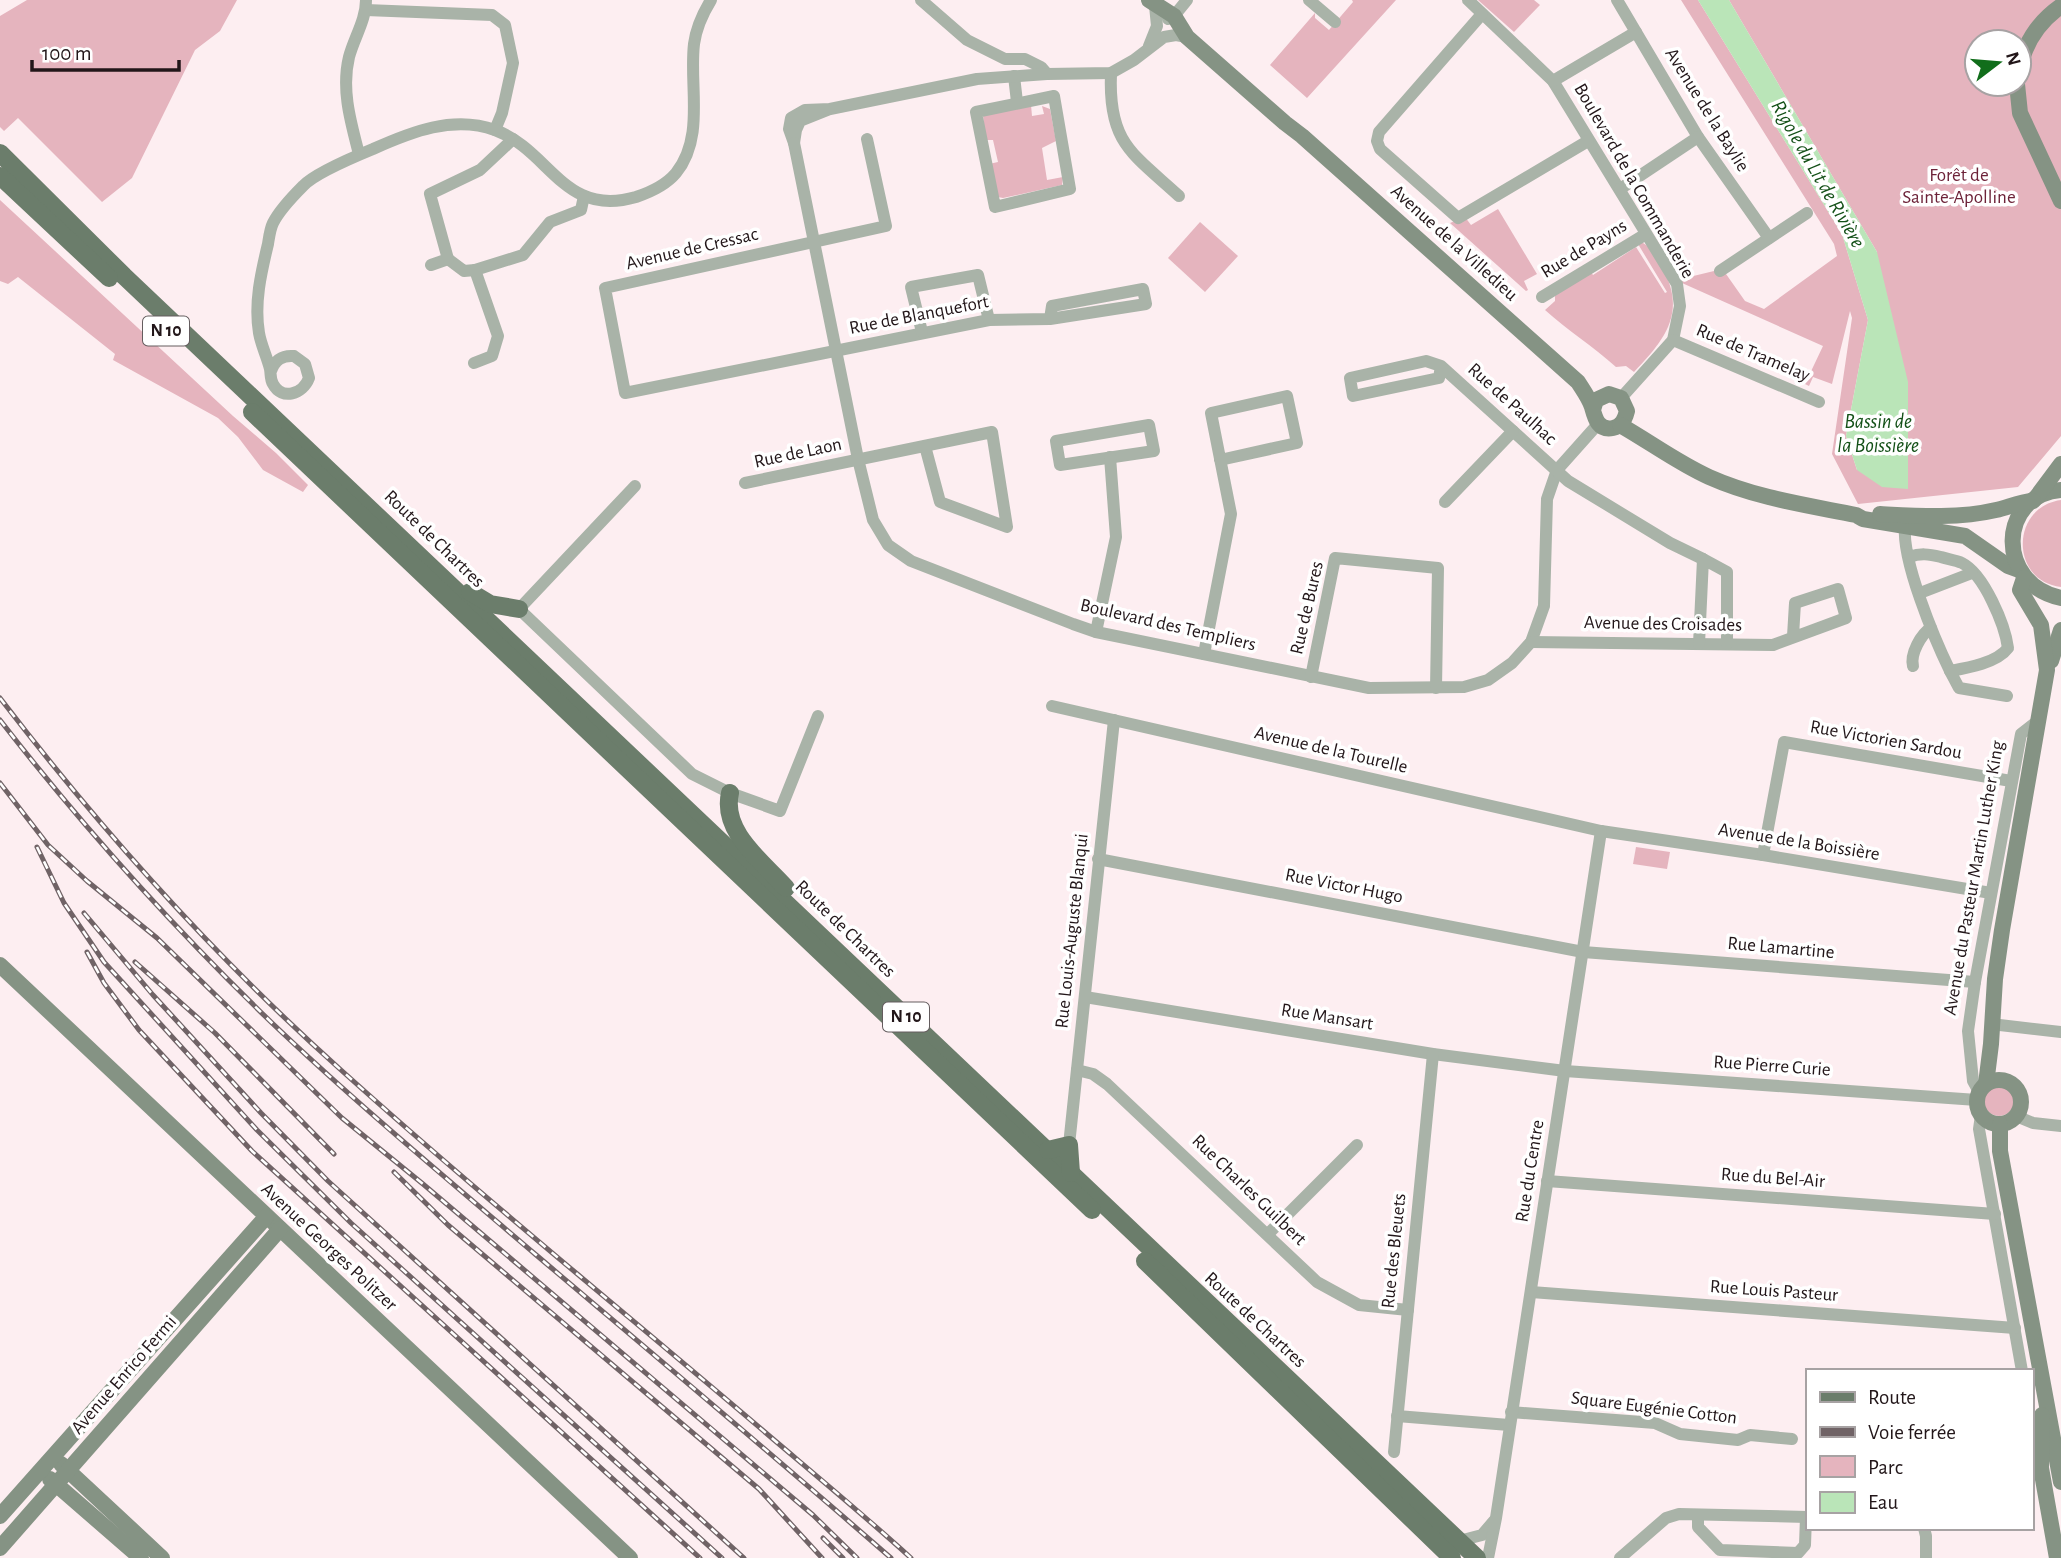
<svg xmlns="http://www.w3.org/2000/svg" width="2061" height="1558" viewBox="0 0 2061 1558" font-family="'Alegreya Sans',sans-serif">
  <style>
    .green { fill: #e5b4be; fill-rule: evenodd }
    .water { fill: #bae5b8 }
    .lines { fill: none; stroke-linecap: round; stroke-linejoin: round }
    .street { stroke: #a9b3a8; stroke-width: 12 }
    .secondary { stroke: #859384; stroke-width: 16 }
    .primary { stroke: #6b7d6b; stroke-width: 18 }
    .rail-casing { stroke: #706366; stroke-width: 5 }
    .rail { stroke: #fff; stroke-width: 2.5; stroke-dasharray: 8; stroke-linecap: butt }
    .labels { text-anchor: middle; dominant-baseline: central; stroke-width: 7; stroke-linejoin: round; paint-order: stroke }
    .shield { fill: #fff; stroke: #645c5e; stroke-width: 2 }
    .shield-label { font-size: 18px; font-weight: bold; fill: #221619 }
    .street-label { font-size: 19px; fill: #221619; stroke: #fff }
    .park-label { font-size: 19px; fill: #6d2339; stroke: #fff }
    .water-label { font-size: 21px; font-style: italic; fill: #135017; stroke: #fff }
  </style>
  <rect width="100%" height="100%" fill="#fdeef1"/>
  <g class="green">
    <path d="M 27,0 L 237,0 L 220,31 L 195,50 L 132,178 L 102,202 L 18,118 L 4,131 L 0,127 L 0,16 Z"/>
    <path d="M 1352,0 L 1396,0 L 1307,98 L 1270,65 L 1315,13 L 1315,18 L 1329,30 L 1353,2 Z"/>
    <path d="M 1478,0 L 1534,0 L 1540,5 L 1514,32 Z"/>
    <path d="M 1681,0 L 1698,0 L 1842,234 L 1868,320 L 1846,436 L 1857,470 L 1877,252 L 1729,0 L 2061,0 L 2061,436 L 2018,487 L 1858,504 L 1832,454 L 1852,318 L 1850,311 L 1832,384 L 1813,377 L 1809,386 L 1805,384 L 1823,346 L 1682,283 L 1681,279 L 1714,271 L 1726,274 L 1745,301 L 1764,309 L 1837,256 L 1834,244 ZM 1977,42 L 2019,42 L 2019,84 L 1977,84 Z"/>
    <path d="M 1031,105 L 1032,116 L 1044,114 L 1042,106 L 1050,109 L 1056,141 L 1042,148 L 1047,180 L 1063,177 L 1062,185 L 1003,198 L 998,197 L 989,164 L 998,162 L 993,140 L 985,140 L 983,114 Z"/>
    <path d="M 0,200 L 233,416 L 276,453 L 308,485 L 303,492 L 263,470 L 238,437 L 218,418 L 113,360 L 115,354 L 18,277 L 8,284 L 0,281 Z"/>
    <path d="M 1498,209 L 1537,274 L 1524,281 L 1528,290 L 1526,291 L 1450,223 L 1465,217 L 1471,225 Z"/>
    <path d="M 1200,222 L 1238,256 L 1205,292 L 1168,258 Z"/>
    <path d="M 1641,242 C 1652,247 1656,257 1661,266 C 1688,311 1665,340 1634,372 L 1626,366 L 1616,367 C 1593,346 1568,331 1545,310 L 1555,301 L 1555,296 L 1590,271 L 1593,275 L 1636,247 L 1665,293 L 1667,292 L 1638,244 Z"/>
    <path d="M 2061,500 L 2061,587 C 2010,581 2010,507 2061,500 Z"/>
    <path d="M 1636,847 L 1670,852 L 1667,869 L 1633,864 Z"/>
    <circle cx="1999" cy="1101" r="15"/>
  </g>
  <path class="water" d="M 1698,0 L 1729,0 L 1877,252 L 1908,382 L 1908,489 L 1882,487 L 1857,470 L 1846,436 L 1868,320 L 1842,234 Z"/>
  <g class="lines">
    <g class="street">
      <path d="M 921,0 L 967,40 L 1005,59 L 1025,59 L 1041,67 L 1047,74"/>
      <path d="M 1309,0 L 1335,22"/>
      <path d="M 1468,0 L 1553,81 L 1677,284 L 1680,306 L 1673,340 L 1621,398"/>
      <path d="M 1617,0 L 1698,137 L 1769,238"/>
      <path d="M 366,10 L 492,15 L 505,25 L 513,63 L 502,113 L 495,130"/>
      <path d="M 1482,14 L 1379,132 L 1377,141 L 1380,149 L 1458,218 L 1588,141"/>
      <path d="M 1168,19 L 1174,16 L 1187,0"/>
      <path d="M 1149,46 L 1157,26 L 1155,6"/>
      <path d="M 1111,73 C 1108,143 1132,153 1179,196"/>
      <path d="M 1014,76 L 1017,102"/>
      <path d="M 1553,81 L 1636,32"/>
      <path d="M 1054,96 L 1070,189 L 995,207 L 976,112 Z"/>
      <path d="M 830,109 L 805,110 L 791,118 L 789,129 L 794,143 L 796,130 L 800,121 L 830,109 L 977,79 L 1047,74 L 1111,73 L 1134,60 L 1164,37 L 1176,35 L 1187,37"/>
      <path d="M 867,139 L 886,226 L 605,288 L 625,393 L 989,320 L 1050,319 L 1146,304 L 1143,289 L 1052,306 L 1050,319"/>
      <path d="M 794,143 L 858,459 L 873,520 L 888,545 L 911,561 L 1073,624 L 1096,632 L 1369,688 L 1464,687 L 1488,680 L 1512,663 L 1531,642 L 1544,606 L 1547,499 L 1557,470 L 1598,424"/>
      <path d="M 359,154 C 351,123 341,90 349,57 C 354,38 366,20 366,0"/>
      <path d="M 1620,189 L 1698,137"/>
      <path d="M 448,259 L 464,271 L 475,270"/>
      <path d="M 431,265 L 448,259 L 430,194 L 480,170 L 513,139"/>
      <path d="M 1720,271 L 1807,213"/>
      <path d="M 1542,297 L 1646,234"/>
      <path d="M 922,332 L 911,287 L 978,275 L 989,320"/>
      <path d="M 1673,340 L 1819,402"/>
      <path d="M 474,363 L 492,356 L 498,336 L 475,270 L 523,255 L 550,222 L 581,210 L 584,196"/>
      <path d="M 1441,366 L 1439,378 L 1353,396 L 1350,378 L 1426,361 L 1441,366 L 1568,481 L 1670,543 L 1703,559"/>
      <path d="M 271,371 C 275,360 282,355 294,356 L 305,364 L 309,378 C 303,394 282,401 273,384 C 270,379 271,374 270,369 C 267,357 261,345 259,333 C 254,303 261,273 268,244 C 269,238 270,229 273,223 C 279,211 293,196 303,186 C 314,174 356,156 373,149 C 411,132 453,115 495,130 C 551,151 563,218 636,197 C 651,192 666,185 676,173 C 705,137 689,86 694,44 C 696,29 703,13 711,0"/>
      <path d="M 1149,425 L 1154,451 L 1060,465 L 1056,441 Z"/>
      <path d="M 745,483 L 992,432 L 1007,527 L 940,502 L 925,446"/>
      <path d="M 635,486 L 519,609 L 692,774 L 730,793 L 780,811 L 818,716"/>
      <path d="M 1445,502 L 1513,431"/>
      <path d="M 1905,527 C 1902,561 1934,638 1950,671 C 1967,668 1997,663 2008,648 C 2005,625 1984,574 1962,563 C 1956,560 1947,559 1941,557 C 1928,554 1921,553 1909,557"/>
      <path d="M 1920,593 L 1972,573"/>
      <path d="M 1096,632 L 1116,537 L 1110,457"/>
      <path d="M 1531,642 L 1773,645 L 1846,618 L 1838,589 L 1795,603 L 1793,636"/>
      <path d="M 1699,644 L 1703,559 L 1727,572 L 1727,644"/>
      <path d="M 1204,654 L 1231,514 L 1211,413 L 1287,396 L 1297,443 L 1220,460"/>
      <path d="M 1913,666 C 1910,654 1921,634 1931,628"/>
      <path d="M 1950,671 L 1959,688 L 2007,696"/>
      <path d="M 1311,677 L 1335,558 L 1438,568 L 1436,688"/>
      <path d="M 1052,706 L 1601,831 L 1763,855 L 1991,893"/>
      <path d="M 1763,855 L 1784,742 L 2011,781"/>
      <path d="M 1098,859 L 1583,952 L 1975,982"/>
      <path d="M 1085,997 L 1433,1054 L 1565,1071 L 1977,1100"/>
      <path d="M 1991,1024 L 2061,1032"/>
      <path d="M 1077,1070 L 1093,1074 L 1107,1084 L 1317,1282 L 1359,1305 L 1408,1310"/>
      <path d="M 1979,1092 L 1973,1081 L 1968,1031 L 1975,982 L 2021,734 L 2039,720"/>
      <path d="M 1981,1115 L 1979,1129 L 2022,1371"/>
      <path d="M 2016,1116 L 2033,1123 L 2061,1126"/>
      <path d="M 1069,1145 L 1114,720"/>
      <path d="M 1547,1181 L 1995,1214"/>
      <path d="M 1268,1234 L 1357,1145"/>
      <path d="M 1531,1292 L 2015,1328"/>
      <path d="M 1511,1412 L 1655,1423 L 1680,1434 L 1738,1440 L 1750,1435 L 1792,1439"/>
      <path d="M 1397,1416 L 1509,1425"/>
      <path d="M 2031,1425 L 2036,1455"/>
      <path d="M 1394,1452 L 1433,1054"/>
      <path d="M 1698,1515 L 1698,1527 L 1720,1550 L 1798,1553 L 1805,1545 L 1806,1517"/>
      <path d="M 1924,1528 L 1926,1536 L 1926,1558"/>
      <path d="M 1459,1541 L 1482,1535 L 1494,1521"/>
      <path d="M 1488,1558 L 1496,1518 L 1601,831"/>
      <path d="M 1620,1558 L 1666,1518 L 1679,1514 L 1807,1517"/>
    </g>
    <g class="secondary">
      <path d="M 1149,0 L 1174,16 L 1187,37 L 1285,123 L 1302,136 L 1578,382 C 1583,390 1589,398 1592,407 C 1595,418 1598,431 1613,428 C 1622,426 1625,419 1627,411 L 1621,398 L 1609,394 L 1596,400 L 1593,410"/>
      <path d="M 2019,71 C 2024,44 2038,22 2061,6"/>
      <path d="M 2017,84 L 2020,113 L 2061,201"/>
      <path d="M 1620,425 C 1650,442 1678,463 1709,477 C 1756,498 1806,505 1856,515 L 1863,519 L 1965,536 L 2008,566 L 2019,570"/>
      <path d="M 2061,490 C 1998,495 1995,584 2061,598"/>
      <path d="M 2035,499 L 2061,464"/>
      <path d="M 1880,514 C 1917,516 1958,519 1996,510 C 2009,507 2019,502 2033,501"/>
      <path d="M 2051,661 L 2061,630"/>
      <path d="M 0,965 L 630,1558"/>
      <circle cx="1999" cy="1102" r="22"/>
      <path d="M 1986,1084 L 1991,1044 L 1995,979 L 2002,930 L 2047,670 L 2041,625 L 2020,590 L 2024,578"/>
      <path d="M 2000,1124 L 2000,1151 L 2061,1482"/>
      <path d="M 2042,1415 L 2041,1468 L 2057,1558"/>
      <path d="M 61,1464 L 162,1558"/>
      <path d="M 50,1479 L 141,1558"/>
      <path d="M 0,1516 L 266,1217"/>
      <path d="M 0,1548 L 280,1229"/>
    </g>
    <g class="primary">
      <path d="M 0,153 L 124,276 L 1477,1558"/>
      <path d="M 0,176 L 109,278"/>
      <path d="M 252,412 L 1092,1210"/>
      <path d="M 470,592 L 490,604 L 519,609"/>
      <path d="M 730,793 C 721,832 763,862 786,888"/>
      <path d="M 1048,1150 L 1069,1145 L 1071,1173"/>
      <path d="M 1145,1261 L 1452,1558"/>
    </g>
    <g class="rail-casing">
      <g id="rail">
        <path d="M 0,698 C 102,831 216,958 341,1070 C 481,1196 629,1316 773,1439 C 819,1478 866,1517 911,1558"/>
        <path d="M 0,720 C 83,827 174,928 271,1022 C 356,1103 446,1178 535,1254 C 654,1355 773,1455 891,1558"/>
        <path d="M 0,783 L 48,845 L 87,881 L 157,938 L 342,1118 L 423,1184 L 813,1515 L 857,1558"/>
        <path d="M 37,847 L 64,903 L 104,962 L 257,1130 L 351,1223 L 722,1558"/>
        <path d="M 84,913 L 153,995 L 261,1113 L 328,1181 L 744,1558"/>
        <path d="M 87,952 L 104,983 L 139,1030 L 252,1151 L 700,1558"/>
        <path d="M 135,962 L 215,1033 L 334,1154"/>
        <path d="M 394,1172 L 448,1225 L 759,1489 L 822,1558"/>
        <path d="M 823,1538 L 843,1558"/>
      </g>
    </g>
    <use href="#rail" class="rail"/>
  </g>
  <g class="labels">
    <g class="shield">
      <rect x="143" y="316.5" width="46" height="29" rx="5"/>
      <rect x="883" y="1002.5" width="46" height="29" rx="5"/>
    </g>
    <g class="shield-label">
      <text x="166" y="331">N 10</text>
      <text x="906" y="1017">N 10</text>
    </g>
    <g class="street-label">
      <text transform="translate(1707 110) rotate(58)">Avenue de la Baylie</text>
      <text transform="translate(1634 181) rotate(60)">Boulevard de la Commanderie</text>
      <text transform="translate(1454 243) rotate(42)">Avenue de la Villedieu</text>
      <text transform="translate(692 249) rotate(-13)">Avenue de Cressac</text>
      <text transform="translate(1584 249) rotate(-31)">Rue de Payns</text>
      <text transform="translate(919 315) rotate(-11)">Rue de Blanquefort</text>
      <text transform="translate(1753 353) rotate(23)">Rue de Tramelay</text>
      <text transform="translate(1512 404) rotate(42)">Rue de Paulhac</text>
      <text transform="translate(798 453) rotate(-12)">Rue de Laon</text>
      <text transform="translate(434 539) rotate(44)">Route de Chartres</text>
      <text transform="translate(1307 608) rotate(-77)">Rue de Bures</text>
      <text transform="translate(1663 624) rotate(1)">Avenue des Croisades</text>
      <text transform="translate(1168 625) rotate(13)">Boulevard des Templiers</text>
      <text transform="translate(1886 740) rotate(10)">Rue Victorien Sardou</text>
      <text transform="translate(1331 750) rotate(13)">Avenue de la Tourelle</text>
      <text transform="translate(1799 842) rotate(9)">Avenue de la Boissière</text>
      <text transform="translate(1974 878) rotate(-80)">Avenue du Pasteur Martin Luther King</text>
      <text transform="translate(1344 886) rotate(11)">Rue Victor Hugo</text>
      <text transform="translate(845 929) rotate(44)">Route de Chartres</text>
      <text transform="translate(1072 931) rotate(-84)">Rue Louis-Auguste Blanqui</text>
      <text transform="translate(1781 948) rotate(5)">Rue Lamartine</text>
      <text transform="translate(1327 1017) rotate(9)">Rue Mansart</text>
      <text transform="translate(1772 1066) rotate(4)">Rue Pierre Curie</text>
      <text transform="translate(1530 1171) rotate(-81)">Rue du Centre</text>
      <text transform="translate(1773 1178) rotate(4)">Rue du Bel-Air</text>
      <text transform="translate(1249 1190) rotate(44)">Rue Charles Guilbert</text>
      <text transform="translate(329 1247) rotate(43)">Avenue Georges Politzer</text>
      <text transform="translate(1394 1251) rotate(-84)">Rue des Bleuets</text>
      <text transform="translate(1774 1291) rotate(4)">Rue Louis Pasteur</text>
      <text transform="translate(1255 1320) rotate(43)">Route de Chartres</text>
      <text transform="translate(124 1375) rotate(-49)">Avenue Enrico Fermi</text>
      <text transform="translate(1654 1408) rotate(7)">Square Eugénie Cotton</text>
    </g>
    <g class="park-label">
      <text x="1959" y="175">Forêt de<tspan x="1959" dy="22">Sainte-Apolline</tspan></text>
    </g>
    <g class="water-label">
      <text transform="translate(1818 174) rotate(60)">Rigole du Lit de Rivière</text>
      <text x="1878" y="421">Bassin de<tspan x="1878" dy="24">la Boissière</tspan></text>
    </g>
  </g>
  <rect x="1806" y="1369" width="228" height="161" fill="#ffffff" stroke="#a7a2a3" stroke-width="2"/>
  <rect x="1820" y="1392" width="35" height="10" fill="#6b7d6b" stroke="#a7a2a3" stroke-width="2"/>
  <text x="1868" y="1404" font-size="21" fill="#221619">Route</text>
  <rect x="1820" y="1427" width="35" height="10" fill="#706366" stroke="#a7a2a3" stroke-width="2"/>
  <text x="1868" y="1439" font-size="21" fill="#221619">Voie ferrée</text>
  <rect x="1820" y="1456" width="35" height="21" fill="#e5b4be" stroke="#a7a2a3" stroke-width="2"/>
  <text x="1868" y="1474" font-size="21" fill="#221619">Parc</text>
  <rect x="1820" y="1492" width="35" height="21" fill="#bae5b8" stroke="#a7a2a3" stroke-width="2"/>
  <text x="1868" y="1509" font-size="21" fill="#221619">Eau</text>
  <g transform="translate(1998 63) rotate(74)"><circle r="33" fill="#ffffff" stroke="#a7a2a3" stroke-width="2"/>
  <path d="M0-5L12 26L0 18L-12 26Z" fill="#116e1b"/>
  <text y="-10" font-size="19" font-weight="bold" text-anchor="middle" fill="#221619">N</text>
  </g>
  <path d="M32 60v10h147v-10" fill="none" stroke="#221619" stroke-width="3.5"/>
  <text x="42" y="60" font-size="21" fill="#221619" stroke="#ffffff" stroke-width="5" paint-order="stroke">100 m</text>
</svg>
